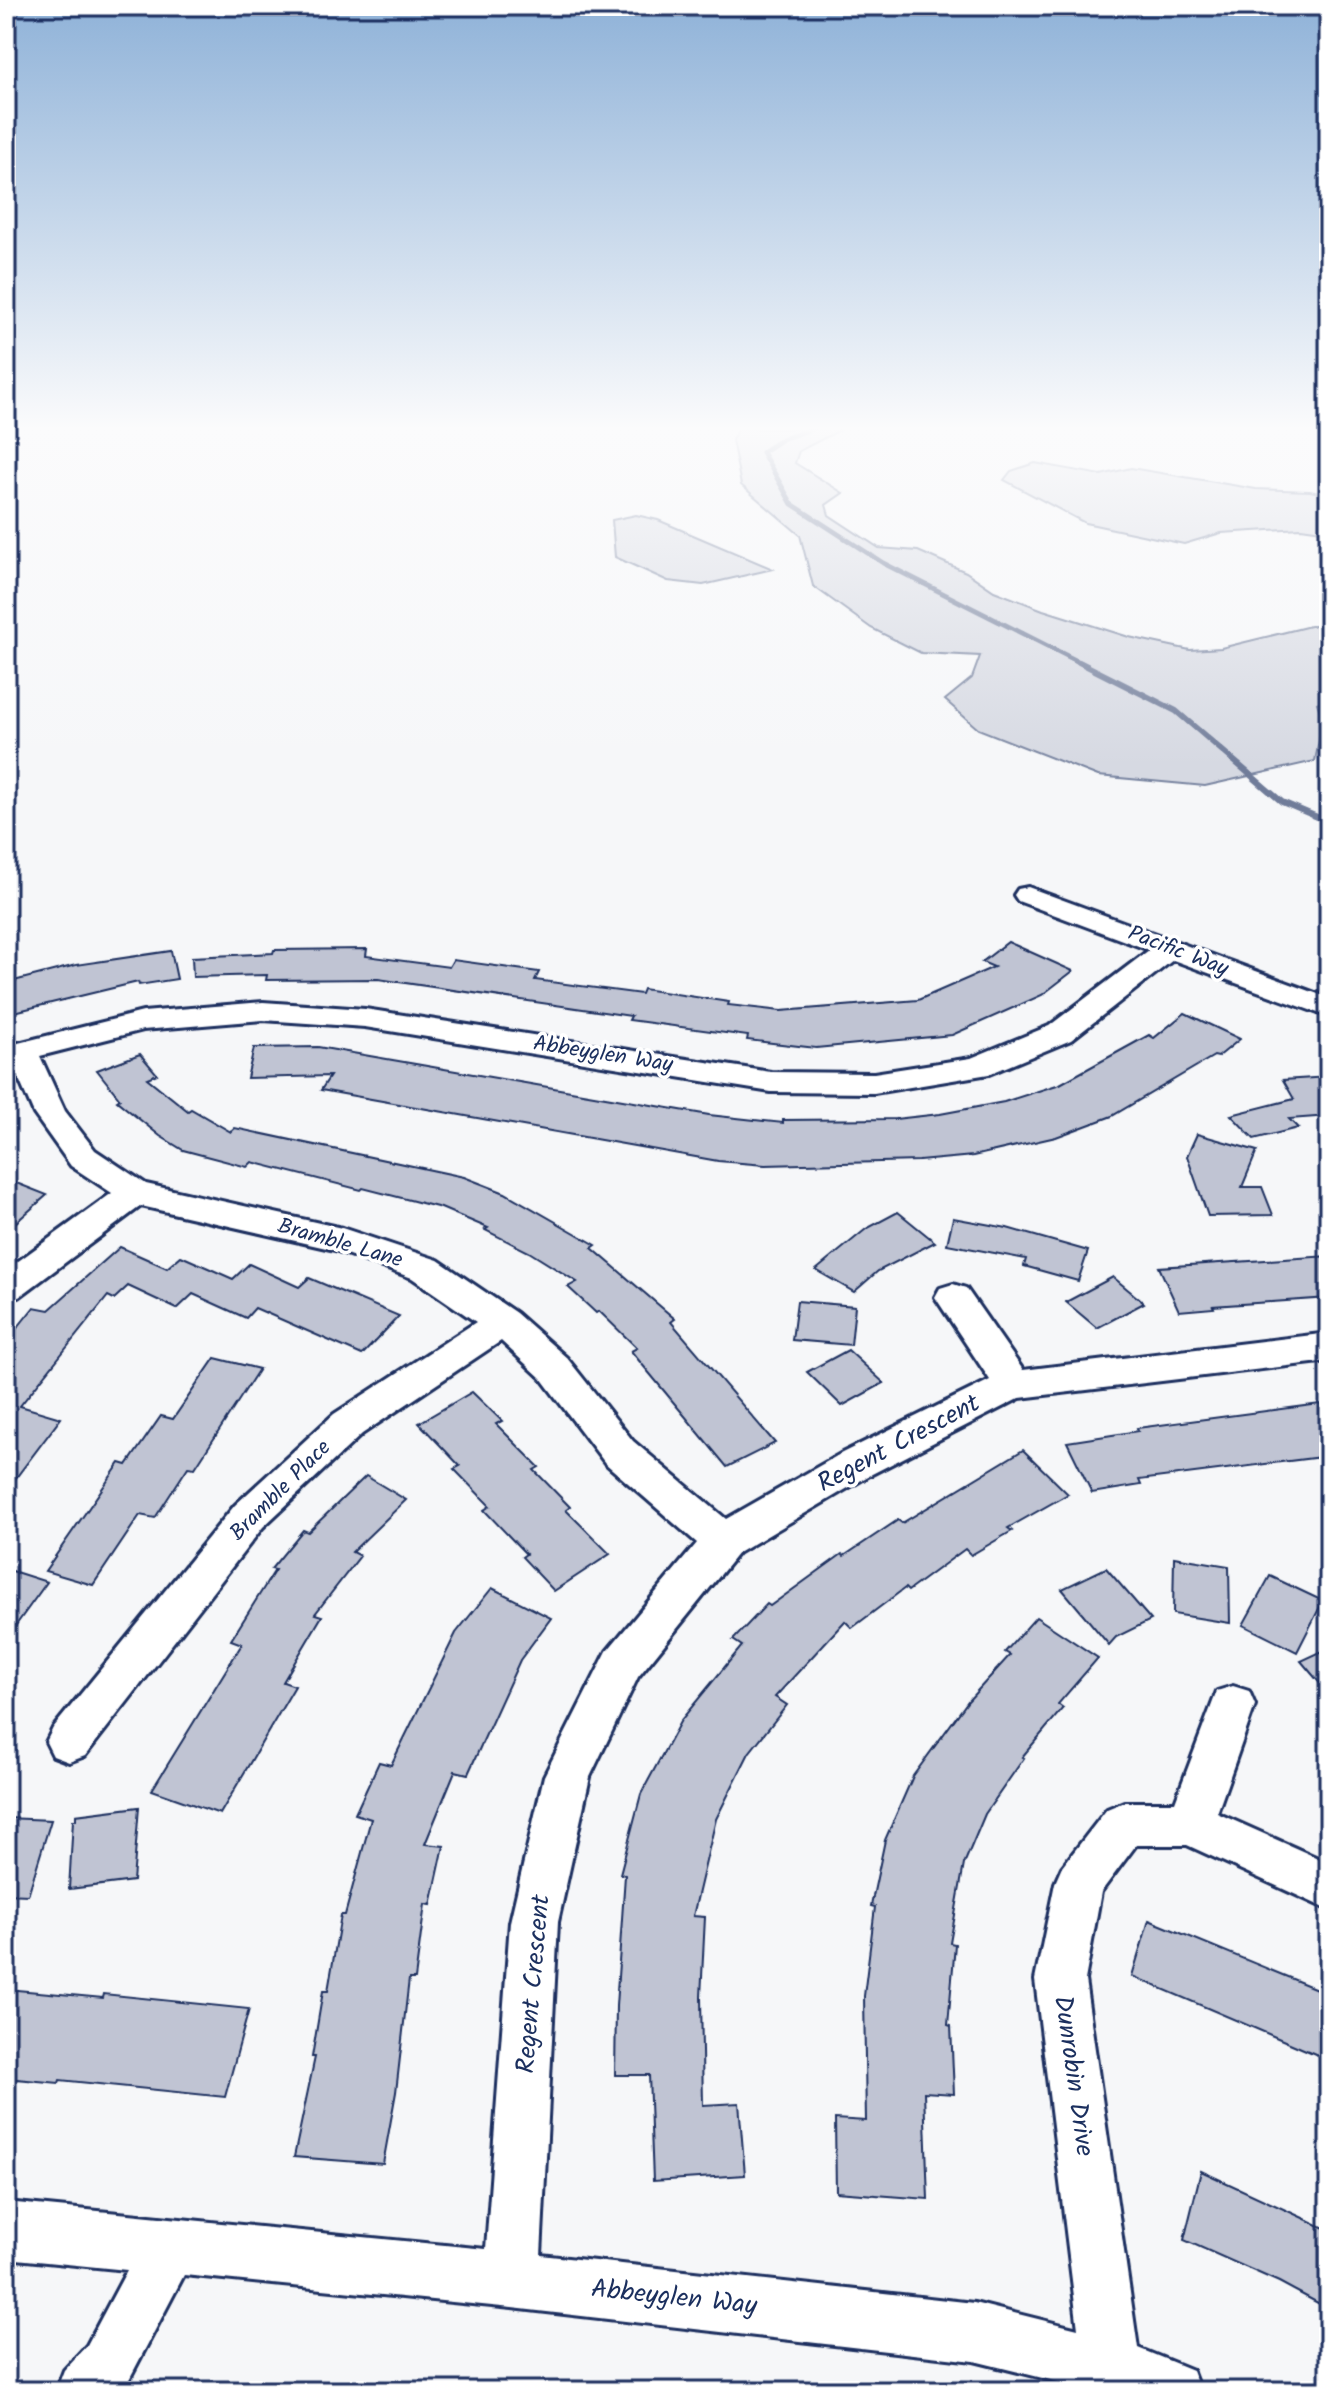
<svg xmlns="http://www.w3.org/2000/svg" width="1335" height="2397" viewBox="0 0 1335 2397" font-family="Kalam,sans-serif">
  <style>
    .green { fill: #d6d9e2; stroke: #7884a0; stroke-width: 2 }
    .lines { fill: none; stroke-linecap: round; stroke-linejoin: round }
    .stream-far1 { stroke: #707c99; stroke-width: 5 }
    .stream { stroke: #707c99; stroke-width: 6 }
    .building { fill: #c0c4d3; stroke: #1b2f5e; stroke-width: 2 }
    .minor-casing { stroke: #1b2f5e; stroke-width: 6 }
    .minor { fill: #fff; fill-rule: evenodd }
    .labels { text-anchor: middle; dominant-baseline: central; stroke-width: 7; stroke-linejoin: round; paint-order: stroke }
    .street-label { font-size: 22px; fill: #1b2f5e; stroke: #fff }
    .near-street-label { font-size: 26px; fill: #1b2f5e; stroke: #fff }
  </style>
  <rect width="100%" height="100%" fill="#f6f7f9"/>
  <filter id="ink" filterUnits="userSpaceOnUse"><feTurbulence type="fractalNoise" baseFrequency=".0125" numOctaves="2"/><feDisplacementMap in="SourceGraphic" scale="16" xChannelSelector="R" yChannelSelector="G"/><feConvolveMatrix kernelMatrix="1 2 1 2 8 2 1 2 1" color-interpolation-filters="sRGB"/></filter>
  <g filter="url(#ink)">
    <g class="green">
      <path d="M 738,429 L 842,429 L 799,451 L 795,463 L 843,493 L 826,505 L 829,515 L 879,548 L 918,551 L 966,572 L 994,591 L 1043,610 L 1129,637 L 1190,650 L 1221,648 L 1310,626 L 1329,626 L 1329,699 L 1317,703 L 1323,720 L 1315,761 L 1205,786 L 1098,776 L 978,729 L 945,700 L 972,678 L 980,656 L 921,653 L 871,628 L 813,586 L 800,535 L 741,485 L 732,440 Z"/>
      <path d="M 1035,463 L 1101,475 L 1131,468 L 1256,489 L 1310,491 L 1329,495 L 1329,532 L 1301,528 L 1221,533 L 1184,544 L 1085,523 L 1004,480 L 1011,471 Z"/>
      <path d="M 636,515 L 658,520 L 773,569 L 703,585 L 668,581 L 615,557 L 612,520 Z"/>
    </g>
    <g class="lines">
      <path class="stream-far1" d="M 812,429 L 782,439 L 762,452 L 792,504 L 883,563 L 1083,664"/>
      <path class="stream" d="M 1079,662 L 1176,711 L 1282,802 L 1329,822"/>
    </g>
    <g class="building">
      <path d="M 1008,942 L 1073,971 L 1042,995 L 952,1035 L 816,1048 L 747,1040 L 748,1036 L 629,1020 L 631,1016 L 378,979 L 266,980 L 267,975 L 193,977 L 192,957 L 273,953 L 274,950 L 367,949 L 366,956 L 449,967 L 453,960 L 539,972 L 535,980 L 641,994 L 643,989 L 729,1002 L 728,1005 L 781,1011 L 918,1000 L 994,967 L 982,962 Z"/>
      <path d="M 171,951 L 177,979 L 139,985 L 138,982 L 6,1014 L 6,983 L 76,965 Z"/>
      <path d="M 1185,1013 L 1240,1039 L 1218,1057 L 1214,1056 L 1112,1116 L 1056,1137 L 973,1156 L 919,1161 L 765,1165 L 718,1161 L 321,1090 L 330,1076 L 247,1078 L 254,1048 L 318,1047 L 709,1115 L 783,1123 L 783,1120 L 895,1119 L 940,1114 L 1004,1102 L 1060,1084 L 1149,1035 L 1154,1038 Z"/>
      <path d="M 140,1054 L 157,1074 L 147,1078 L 188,1111 L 191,1109 L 231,1132 L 235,1128 L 464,1177 L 505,1193 L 596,1245 L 592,1248 L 675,1319 L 671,1322 L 775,1443 L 727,1467 L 631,1351 L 637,1348 L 599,1311 L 596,1313 L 568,1287 L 577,1282 L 529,1252 L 485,1230 L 488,1228 L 441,1208 L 363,1188 L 361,1190 L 252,1162 L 247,1167 L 183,1150 L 160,1136 L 117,1101 L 120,1099 L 97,1070 Z"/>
      <path d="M 1329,1077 L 1329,1116 L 1289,1119 L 1298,1128 L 1254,1139 L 1231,1115 L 1294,1099 L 1283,1080 Z"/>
      <path d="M 1197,1134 L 1257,1151 L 1242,1187 L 1262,1187 L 1273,1215 L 1208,1216 L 1187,1156 Z"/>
      <path d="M 6,1179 L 47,1195 L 6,1231 Z"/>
      <path d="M 898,1212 L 935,1242 L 878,1271 L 854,1292 L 816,1270 L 866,1229 Z"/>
      <path d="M 953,1218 L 1007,1228 L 1088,1251 L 1078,1281 L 1024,1266 L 1026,1259 L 947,1244 Z"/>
      <path d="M 120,1247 L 167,1268 L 181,1256 L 233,1279 L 249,1264 L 299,1287 L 309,1278 L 399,1316 L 362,1355 L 255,1308 L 246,1318 L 193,1294 L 177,1309 L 128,1286 L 114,1299 L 108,1296 L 20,1406 L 61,1418 L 6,1491 L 6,1342 L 34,1307 L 49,1310 Z"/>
      <path d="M 1329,1256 L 1329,1298 L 1213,1306 L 1214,1308 L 1179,1311 L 1159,1267 Z"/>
      <path d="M 1113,1277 L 1144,1303 L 1097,1328 L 1066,1302 Z"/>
      <path d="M 797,1301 L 855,1306 L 851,1345 L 792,1340 Z"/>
      <path d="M 848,1350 L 884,1383 L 842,1406 L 807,1372 Z"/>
      <path d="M 215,1358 L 259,1369 L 195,1468 L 188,1467 L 155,1518 L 140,1515 L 93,1585 L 45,1571 L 120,1463 L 127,1465 L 161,1416 L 173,1419 Z"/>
      <path d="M 472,1392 L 502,1421 L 496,1424 L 539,1467 L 534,1470 L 570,1507 L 566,1510 L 610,1554 L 554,1591 L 522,1557 L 526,1554 L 484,1510 L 490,1506 L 454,1469 L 460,1466 L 419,1423 Z"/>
      <path d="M 1320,1404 L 1329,1421 L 1329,1456 L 1139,1480 L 1141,1485 L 1092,1493 L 1067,1442 L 1138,1431 L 1137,1428 Z"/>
      <path d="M 1023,1450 L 1068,1494 L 1008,1528 L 1012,1531 L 971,1555 L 965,1549 L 908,1591 L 905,1588 L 852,1628 L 845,1621 L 775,1697 L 787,1705 L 749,1753 L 716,1819 L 693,1916 L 705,1917 L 701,1997 L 703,2105 L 739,2103 L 745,2175 L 653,2181 L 649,2075 L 615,2075 L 616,2006 L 625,1875 L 620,1874 L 641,1794 L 681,1720 L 742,1646 L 733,1640 L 767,1604 L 770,1606 L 842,1554 L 844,1556 L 898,1520 L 902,1523 Z"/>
      <path d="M 366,1476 L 406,1500 L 352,1552 L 360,1556 L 315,1614 L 322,1616 L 283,1682 L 295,1686 L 220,1814 L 152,1790 L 242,1644 L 231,1640 L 275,1570 L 271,1569 L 303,1530 L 308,1532 Z"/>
      <path d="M 1174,1557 L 1229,1566 L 1230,1623 L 1173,1614 Z"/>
      <path d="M 1106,1568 L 1151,1620 L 1116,1637 L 1109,1645 L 1062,1589 Z"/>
      <path d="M 6,1569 L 47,1582 L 6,1639 Z"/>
      <path d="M 1270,1576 L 1323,1601 L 1297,1652 L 1243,1625 Z"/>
      <path d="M 492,1588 L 551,1618 L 520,1660 L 468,1774 L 455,1771 L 425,1844 L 444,1846 L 431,1905 L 425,1904 L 415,1979 L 409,1979 L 396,2092 L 383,2164 L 294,2157 L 315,2057 L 312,2057 L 323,1991 L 328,1991 L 341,1915 L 345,1915 L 371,1819 L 355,1814 L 379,1762 L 391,1765 L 456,1633 Z"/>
      <path d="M 1036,1617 L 1098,1658 L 1058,1704 L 1063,1708 L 1022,1757 L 1024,1758 L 985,1814 L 964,1864 L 950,1943 L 955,1944 L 948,2025 L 951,2026 L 954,2094 L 924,2092 L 928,2199 L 836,2192 L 835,2119 L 866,2121 L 864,1996 L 875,1907 L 871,1906 L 885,1840 L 913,1776 L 968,1701 L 1010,1655 L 1005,1652 Z"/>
      <path d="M 1329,1648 L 1329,1694 L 1301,1661 Z"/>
      <path d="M 139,1807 L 133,1881 L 69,1889 L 73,1820 L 76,1820 L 76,1815 Z"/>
      <path d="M 6,1818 L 51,1820 L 28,1895 L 6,1894 Z"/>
      <path d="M 1149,1920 L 1329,1994 L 1329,2013 L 1320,2056 L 1132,1976 Z"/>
      <path d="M 6,1989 L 103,1998 L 104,1994 L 249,2009 L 225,2097 L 60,2080 L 59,2083 L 6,2078 Z"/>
      <path d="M 1201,2171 L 1329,2230 L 1329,2309 L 1279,2282 L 1184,2240 Z"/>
    </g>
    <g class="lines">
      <g class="minor-casing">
        <path id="minor" d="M 1028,887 L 1329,998 L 1329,1017 L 1173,960 L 1071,1040 L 989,1074 L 874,1093 L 771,1092 L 365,1027 L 263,1020 L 143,1030 L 40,1056 L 65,1111 L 95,1150 L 146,1184 L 342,1228 L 438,1260 L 516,1313 L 567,1358 L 633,1441 L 726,1519 L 842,1453 L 990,1380 L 935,1297 L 940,1288 L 953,1284 L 966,1288 L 1023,1370 L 1329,1333 L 1329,1361 L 1020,1398 L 870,1475 L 738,1553 L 638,1677 L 590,1777 L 558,1922 L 541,2255 L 974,2303 L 1078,2329 L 1035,1980 L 1055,1883 L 1062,1867 L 1107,1809 L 1124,1802 L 1175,1802 L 1217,1691 L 1233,1686 L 1249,1691 L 1255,1705 L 1217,1813 L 1329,1863 L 1329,1910 L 1187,1845 L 1136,1845 L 1101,1892 L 1085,1980 L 1138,2348 L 1192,2370 L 1200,2391 L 1079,2391 L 1079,2387 L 974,2361 L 512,2308 L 184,2275 L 123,2391 L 56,2391 L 64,2370 L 87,2345 L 127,2270 L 6,2258 L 6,2202 L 486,2249 L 510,1922 L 544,1776 L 607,1651 L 697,1543 L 605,1463 L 541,1378 L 501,1341 L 362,1434 L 263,1527 L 85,1756 L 69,1762 L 53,1756 L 46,1742 L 53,1728 L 235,1505 L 334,1414 L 476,1322 L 412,1278 L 335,1250 L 141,1206 L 19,1297 L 6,1301 L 6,1270 L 112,1193 L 71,1166 L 34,1114 L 12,1063 L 6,1064 L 6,1046 L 143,1012 L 263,1002 L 365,1009 L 771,1072 L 874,1073 L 971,1058 L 1049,1026 L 1149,950 L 1018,901 L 1014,895 L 1018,889 Z"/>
      </g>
      <use href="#minor" class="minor"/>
    </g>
  </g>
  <linearGradient id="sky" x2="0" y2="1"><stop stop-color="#8fb2d8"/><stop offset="0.56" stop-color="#fbfbfc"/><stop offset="1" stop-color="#fbfbfc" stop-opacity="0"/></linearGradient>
  <rect width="1335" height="765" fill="url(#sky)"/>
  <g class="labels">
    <g class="street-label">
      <text transform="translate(1178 952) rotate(21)">Pacific Way</text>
      <text transform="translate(603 1055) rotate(9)">Abbeyglen Way</text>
      <text transform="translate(340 1244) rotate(16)">Bramble Lane</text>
      <text transform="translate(281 1491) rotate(-45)">Bramble Place</text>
    </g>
    <g class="near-street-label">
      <text transform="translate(899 1444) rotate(-28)">Regent Crescent</text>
      <text transform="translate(534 1984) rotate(-85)">Regent Crescent</text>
      <text transform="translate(1073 2076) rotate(82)">Dunrobin Drive</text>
      <text transform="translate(674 2298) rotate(6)">Abbeyglen Way</text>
    </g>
  </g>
  <rect width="1335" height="2397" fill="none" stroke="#fff" stroke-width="32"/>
  <rect x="16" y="16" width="1303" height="2365" fill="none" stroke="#1b2f5e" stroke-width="3" filter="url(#ink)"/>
</svg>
